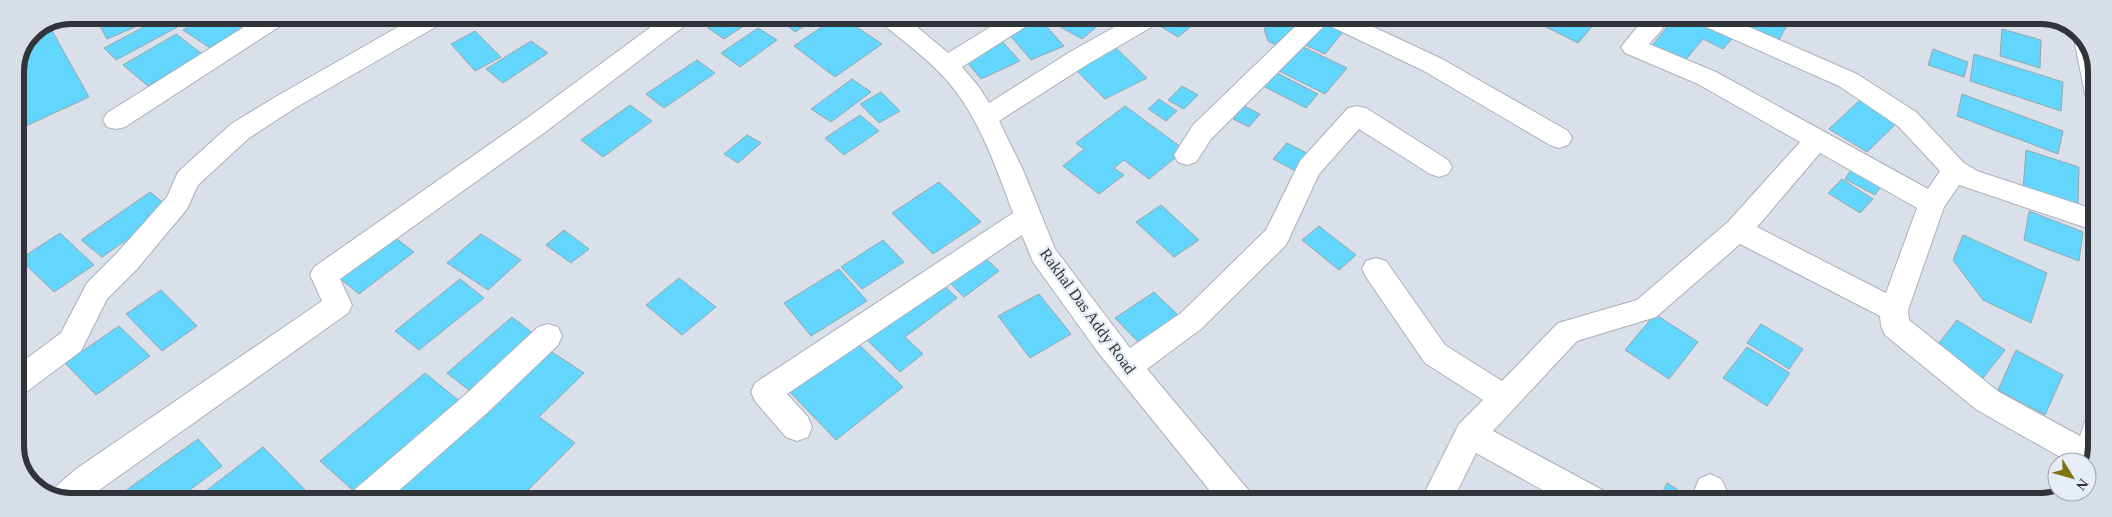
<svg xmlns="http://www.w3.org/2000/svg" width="2112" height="517" viewBox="0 0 2112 517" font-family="'Times New Roman',serif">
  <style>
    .building { fill: #63d6ff; stroke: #99a6ab }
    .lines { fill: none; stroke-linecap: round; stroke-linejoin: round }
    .minor-casing { stroke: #a9b0b9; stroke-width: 2 }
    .minor { fill: #fff; fill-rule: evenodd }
    .labels { text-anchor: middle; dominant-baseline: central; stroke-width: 4.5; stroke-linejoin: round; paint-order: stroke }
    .street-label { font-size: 16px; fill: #313438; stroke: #e6edf7 }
    .rim { fill: none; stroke: #313438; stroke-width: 6 }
  </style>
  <rect width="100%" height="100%" fill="#d9e0ea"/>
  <g class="building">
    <path d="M 94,15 L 161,15 L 161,16 L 107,39 Z"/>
    <path d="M 166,15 L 200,15 L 116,60 L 104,48 Z"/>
    <path d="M 206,15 L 250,15 L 255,19 L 210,48 L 183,30 Z"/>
    <path d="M 727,15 L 754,15 L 757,17 L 724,39 L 708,28 Z"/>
    <path d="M 774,15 L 821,15 L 795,32 Z"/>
    <path d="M 839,15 L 882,44 L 835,77 L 794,46 Z"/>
    <path d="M 972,16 L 1015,16 L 996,30 Z"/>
    <path d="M 1041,16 L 1088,16 L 1101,23 L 1082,39 Z"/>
    <path d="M 1103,16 L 1123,16 L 1115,22 Z"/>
    <path d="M 1164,16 L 1204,16 L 1178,37 L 1155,23 Z"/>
    <path d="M 1277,16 L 1316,16 L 1283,49 L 1268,41 L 1264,29 Z"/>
    <path d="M 1551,16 L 1601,16 L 1578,43 L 1542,25 Z"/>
    <path d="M 1676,16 L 1696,16 L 1735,35 L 1723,49 L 1703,39 L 1682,64 L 1650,48 Z"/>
    <path d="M 1710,16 L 1770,16 L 1788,23 L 1777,44 Z"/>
    <path d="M 1039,18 L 1064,46 L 1031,60 L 1007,32 Z"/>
    <path d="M 1322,22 L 1343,32 L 1325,54 L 1303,44 Z"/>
    <path d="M 50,27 L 89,97 L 15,131 L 15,70 L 30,36 Z"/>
    <path d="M 758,28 L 777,40 L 740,67 L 721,53 Z"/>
    <path d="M 2002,29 L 2041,40 L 2040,68 L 2000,56 Z"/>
    <path d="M 475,31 L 501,57 L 475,71 L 451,44 Z"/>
    <path d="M 176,34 L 202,54 L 148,86 L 123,65 Z"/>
    <path d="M 1000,39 L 1020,61 L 981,79 L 962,56 Z"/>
    <path d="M 531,41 L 548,53 L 503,83 L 486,69 Z"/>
    <path d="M 1295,43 L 1347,68 L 1325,94 L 1273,68 Z"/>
    <path d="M 1115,47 L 1147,78 L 1105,99 L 1074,68 Z"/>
    <path d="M 1933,49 L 1968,62 L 1964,77 L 1928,65 Z"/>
    <path d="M 1974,54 L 2063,82 L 2061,111 L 1970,81 Z"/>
    <path d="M 697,60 L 715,73 L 664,108 L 646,94 Z"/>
    <path d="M 1275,72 L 1318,94 L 1306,108 L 1263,86 Z"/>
    <path d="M 852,79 L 871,92 L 831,122 L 811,109 Z"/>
    <path d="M 1182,86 L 1198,95 L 1184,109 L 1168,100 Z"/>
    <path d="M 881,92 L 900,111 L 879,123 L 860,104 Z"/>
    <path d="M 1962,94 L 2063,131 L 2058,154 L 1957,116 Z"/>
    <path d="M 1862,98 L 1900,120 L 1867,152 L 1829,129 Z"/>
    <path d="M 1159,99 L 1177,111 L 1166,121 L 1148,109 Z"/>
    <path d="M 630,105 L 652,121 L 603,157 L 581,140 Z"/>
    <path d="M 1125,106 L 1185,150 L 1149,179 L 1124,160 L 1114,168 L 1124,175 L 1099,194 L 1063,166 L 1084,149 L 1076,143 Z"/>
    <path d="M 1244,106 L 1260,114 L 1249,127 L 1233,119 Z"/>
    <path d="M 860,115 L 879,131 L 844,155 L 825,138 Z"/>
    <path d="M 747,135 L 761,143 L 738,163 L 724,154 Z"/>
    <path d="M 1287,143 L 1315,157 L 1301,174 L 1273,159 Z"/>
    <path d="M 2026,150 L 2079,167 L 2078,208 L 2023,191 Z"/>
    <path d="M 1851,170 L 1881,186 L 1875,195 L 1845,179 Z"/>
    <path d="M 1842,179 L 1873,199 L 1860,213 L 1828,193 Z"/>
    <path d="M 939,182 L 981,222 L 933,254 L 892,213 Z"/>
    <path d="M 150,192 L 171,209 L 102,257 L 81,240 Z"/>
    <path d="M 1161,205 L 1199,240 L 1174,257 L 1136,222 Z"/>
    <path d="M 2029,211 L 2083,232 L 2079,261 L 2024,240 Z"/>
    <path d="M 1319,226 L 1356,255 L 1339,270 L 1302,240 Z"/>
    <path d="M 564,230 L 589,249 L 571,263 L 546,245 Z"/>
    <path d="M 60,233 L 94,265 L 54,292 L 20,259 Z"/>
    <path d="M 481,234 L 521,260 L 488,290 L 447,263 Z"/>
    <path d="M 1963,235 L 2047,273 L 2031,323 L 1983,300 L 1953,260 Z"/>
    <path d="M 393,236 L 414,252 L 359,294 L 338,277 Z"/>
    <path d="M 883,240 L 904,262 L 862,289 L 841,267 Z"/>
    <path d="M 981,254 L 999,271 L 964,297 L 946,279 Z"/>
    <path d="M 839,269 L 867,301 L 811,336 L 784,303 Z"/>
    <path d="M 679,278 L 716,307 L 682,335 L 646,305 Z"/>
    <path d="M 460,279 L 484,298 L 419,350 L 395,331 Z"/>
    <path d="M 939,281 L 957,298 L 905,337 L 923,354 L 900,372 L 864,337 Z"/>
    <path d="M 161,290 L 197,326 L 162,351 L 126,314 Z"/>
    <path d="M 1154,292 L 1182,319 L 1143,347 L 1115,318 Z"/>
    <path d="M 1039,294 L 1071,334 L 1030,358 L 998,316 Z"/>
    <path d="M 1655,314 L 1698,342 L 1669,379 L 1625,350 Z"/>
    <path d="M 512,317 L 535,335 L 470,391 L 447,373 Z"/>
    <path d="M 1957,320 L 2005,350 L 1980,382 L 1932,352 Z"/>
    <path d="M 1761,324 L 1803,349 L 1789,369 L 1747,343 Z"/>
    <path d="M 119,326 L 150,356 L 96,395 L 65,363 Z"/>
    <path d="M 855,341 L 903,387 L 836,440 L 789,391 Z"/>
    <path d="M 1747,347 L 1790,373 L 1767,406 L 1723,378 Z"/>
    <path d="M 546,348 L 584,373 L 539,417 L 575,443 L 517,501 L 407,501 L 393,490 Z"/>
    <path d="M 2016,350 L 2063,375 L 2045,415 L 1998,390 Z"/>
    <path d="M 425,373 L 462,403 L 357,494 L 320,461 Z"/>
    <path d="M 198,439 L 222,466 L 175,501 L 111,501 Z"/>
    <path d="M 263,447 L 316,501 L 193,501 Z"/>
    <path d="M 1667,483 L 1696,501 L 1696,502 L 1658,502 Z"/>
    <path d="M 1738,494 L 1751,502 L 1733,502 Z"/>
  </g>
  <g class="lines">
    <g class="minor-casing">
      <g id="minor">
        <path d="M 263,15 L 292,15 L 288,21 L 125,127 L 116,129 L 107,127 L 103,120 L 107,113 Z"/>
        <path d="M 419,15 L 450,15 L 446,21 L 295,108 L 249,138 L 198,185 L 187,209 L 137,269 L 107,299 L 81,351 L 25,393 L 15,397 L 15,367 L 61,333 L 87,283 L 117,253 L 167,197 L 178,172 L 231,124 L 277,96 Z"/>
        <path d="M 667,15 L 694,15 L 691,21 L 548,130 L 340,279 L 352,305 L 348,313 L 84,501 L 60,501 L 47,494 L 76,469 L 322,301 L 310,275 L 314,267 L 530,116 Z"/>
        <path d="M 876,15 L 903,15 L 948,53 L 1008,16 L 1036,16 L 1033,22 L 962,67 L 979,87 L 989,103 L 1070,52 L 1134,16 L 1163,16 L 1160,22 L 1088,64 L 999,121 L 1023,170 L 1055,249 L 1130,348 L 1181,313 L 1266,230 L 1300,161 L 1348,108 L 1357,106 L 1366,108 L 1448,160 L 1452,167 L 1448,174 L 1439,177 L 1430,174 L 1359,129 L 1319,174 L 1286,245 L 1201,329 L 1147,369 L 1250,492 L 1255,502 L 1219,502 L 1097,351 L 1033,262 L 1022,235 L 787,394 L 808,417 L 812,427 L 808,437 L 797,441 L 786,437 L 755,401 L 751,392 L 755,383 L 1013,213 C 995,164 976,108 938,71 C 920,53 898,37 879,21 Z"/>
        <path d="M 1306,16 L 1350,16 L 1442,59 L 1568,131 L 1572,138 L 1568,145 L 1559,148 L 1550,145 L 1424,71 L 1326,24 L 1211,139 L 1196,162 L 1187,165 L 1178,162 L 1174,155 L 1193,125 Z"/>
        <path d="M 1646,16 L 1670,16 L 1660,32 L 1649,44 L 1716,72 L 1928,189 L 1940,171 L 1898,126 L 1839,86 L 1695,22 L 1691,16 L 1724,16 L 1857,74 L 1916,112 L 1964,163 L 1977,171 L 2096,210 L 2096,231 L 1959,185 L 1944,207 L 1908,310 L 1909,320 L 1999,392 L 2080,436 L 2085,421 L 2096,417 L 2096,457 L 2087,472 L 2087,462 L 2069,462 L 1977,410 L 1885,335 L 1881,326 L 1880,316 L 1740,244 L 1656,317 L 1577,341 L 1493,431 L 1606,492 L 1611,502 L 1564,502 L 1476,453 L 1452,502 L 1420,502 L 1459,424 L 1483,400 L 1425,363 L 1366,277 L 1362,269 L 1366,261 L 1376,258 L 1386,261 L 1445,345 L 1502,381 L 1558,323 L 1637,300 L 1728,222 L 1800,142 L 1698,84 L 1625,53 L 1621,47 ZM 1820,153 L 1917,208 L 1886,293 L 1757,227 Z"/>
        <path d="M 2084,36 L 2097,67 L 2097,103 L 2088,100 L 2085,94 L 2075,44 L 2079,38 Z"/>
        <path d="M 548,324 L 558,327 L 562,336 L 558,345 L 487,413 L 387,501 L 348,501 L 353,491 L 465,395 L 538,327 Z"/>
        <path d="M 1710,474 L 1721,479 L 1726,489 L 1722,502 L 1690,502 L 1699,479 Z"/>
      </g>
    </g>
    <use href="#minor" class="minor"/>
  </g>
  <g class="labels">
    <g class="street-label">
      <text transform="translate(1088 311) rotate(54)">Rakhal Das Addy Road</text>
    </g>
  </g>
  <path d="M0 0H2112V517H0ZM71 24H2041A47 47 0 0 1 2088 71V446A47 47 0 0 1 2041 493H71A47 47 0 0 1 24 446V71A47 47 0 0 1 71 24Z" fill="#d8dee8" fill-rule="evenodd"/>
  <path class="rim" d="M71 24H2041A47 47 0 0 1 2088 71V446A47 47 0 0 1 2041 493H71A47 47 0 0 1 24 446V71A47 47 0 0 1 71 24Z"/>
  <g transform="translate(2072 477) rotate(127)"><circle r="24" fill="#e6edf7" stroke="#9ea3ab"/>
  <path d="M0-4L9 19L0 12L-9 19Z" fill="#7f7110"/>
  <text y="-8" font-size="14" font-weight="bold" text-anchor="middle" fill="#313438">N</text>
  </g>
</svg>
